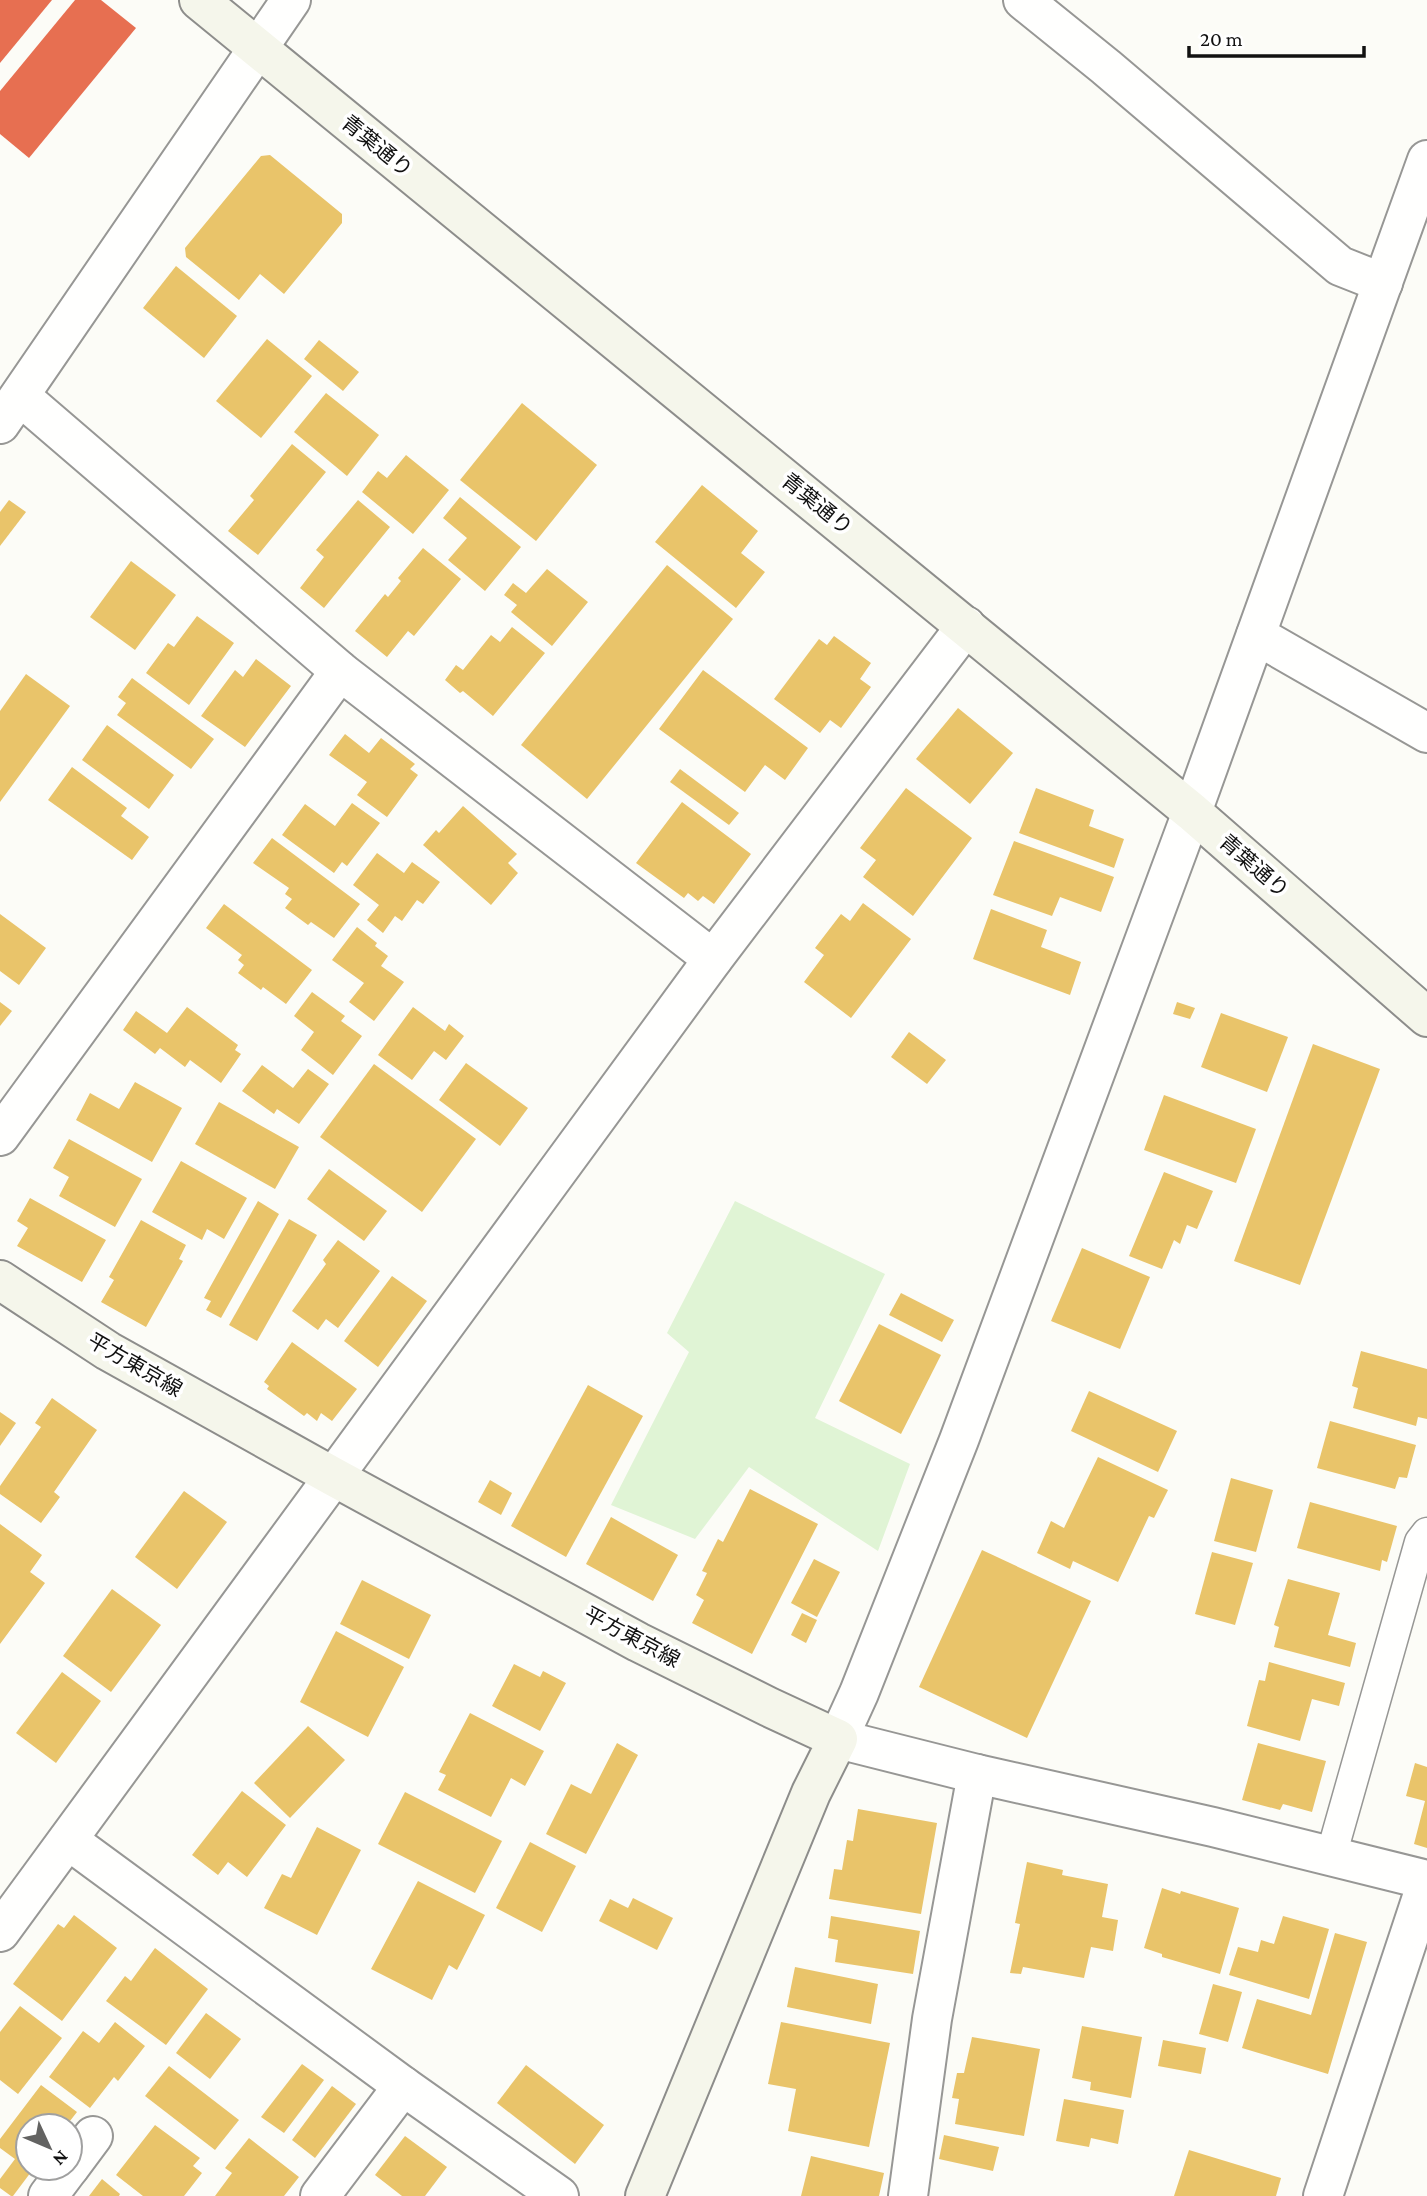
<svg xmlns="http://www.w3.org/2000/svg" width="1427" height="2196" viewBox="0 0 1427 2196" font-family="'Crimson Pro','Noto Sans JP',serif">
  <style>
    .green { fill: #e0f4d5 }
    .homes { fill: #e9c46a }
    .shops { fill: #e76f51 }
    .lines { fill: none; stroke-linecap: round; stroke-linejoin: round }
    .lane-casing { stroke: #979795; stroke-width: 33 }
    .street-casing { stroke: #979795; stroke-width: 42 }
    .secondary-casing { stroke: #8d8d8b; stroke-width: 42 }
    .lane { stroke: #fffffe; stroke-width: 30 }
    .street { stroke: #fffffe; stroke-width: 38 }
    .secondary { stroke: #f5f6eb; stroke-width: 38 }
    .labels { text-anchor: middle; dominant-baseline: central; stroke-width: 7; stroke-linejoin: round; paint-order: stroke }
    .street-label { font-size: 21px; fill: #111; stroke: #fff }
  </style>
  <rect width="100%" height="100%" fill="#fcfcf7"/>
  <path class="green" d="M 735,1201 L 885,1274 L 815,1418 L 910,1464 L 878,1551 L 749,1467 L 695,1539 L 611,1505 L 689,1352 L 667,1333 Z"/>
  <g class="homes">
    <path d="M 270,155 L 342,214 L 342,223 L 284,294 L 260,274 L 239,300 L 186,257 L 185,248 L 261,156 Z"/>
    <path d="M 176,266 L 237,316 L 204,358 L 143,308 Z"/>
    <path d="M 267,339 L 312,376 L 261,438 L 216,401 Z"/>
    <path d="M 319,340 L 359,372 L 343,391 L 304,359 Z"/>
    <path d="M 326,393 L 379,435 L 347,476 L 294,432 Z"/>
    <path d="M 522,403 L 597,465 L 536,541 L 460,480 Z"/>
    <path d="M 292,444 L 326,472 L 258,555 L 228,531 L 254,500 L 250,496 Z"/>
    <path d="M 406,455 L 449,490 L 413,534 L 362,492 L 378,471 L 387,478 Z"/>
    <path d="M 702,485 L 758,531 L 741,553 L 765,572 L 736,608 L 655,542 Z"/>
    <path d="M 460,497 L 521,547 L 485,591 L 448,560 L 467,538 L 443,518 Z"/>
    <path d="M 9,500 L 26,512 L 0,546 L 0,512 Z"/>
    <path d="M 358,500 L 390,527 L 324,608 L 300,588 L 324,557 L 316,550 Z"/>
    <path d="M 423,548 L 461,579 L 414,636 L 408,631 L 387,657 L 355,631 L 385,594 L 388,597 L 401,581 L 398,578 Z"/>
    <path d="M 131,561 L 176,595 L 135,650 L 90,617 Z"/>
    <path d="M 667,565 L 733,619 L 587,799 L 521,745 Z"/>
    <path d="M 547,569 L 588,602 L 552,646 L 511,612 L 517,605 L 504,595 L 513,583 L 526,593 Z"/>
    <path d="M 197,616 L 234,643 L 189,705 L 146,673 L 168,643 L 174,647 Z"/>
    <path d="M 512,627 L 545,653 L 493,716 L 463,691 L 460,693 L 445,680 L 456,665 L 463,670 L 491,635 L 500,642 Z"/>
    <path d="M 834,636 L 871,663 L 860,679 L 871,687 L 841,728 L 830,720 L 820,733 L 774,699 L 819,639 L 827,645 Z"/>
    <path d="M 256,659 L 291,686 L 245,747 L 201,716 L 235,670 L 243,677 Z"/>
    <path d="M 703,670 L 808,748 L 785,780 L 765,765 L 745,792 L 659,729 Z"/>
    <path d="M 26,674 L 70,706 L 0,802 L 0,711 Z"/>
    <path d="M 132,678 L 214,739 L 191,769 L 117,715 L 126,703 L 118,697 Z"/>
    <path d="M 958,708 L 1013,753 L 970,804 L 916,759 Z"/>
    <path d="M 107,725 L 174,775 L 149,809 L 82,760 Z"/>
    <path d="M 345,734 L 369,753 L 381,738 L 415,764 L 410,769 L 418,775 L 387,817 L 357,795 L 367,782 L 329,755 Z"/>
    <path d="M 72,767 L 127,808 L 121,816 L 149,837 L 132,860 L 48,800 Z"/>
    <path d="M 680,769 L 739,813 L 729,825 L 670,782 Z"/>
    <path d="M 906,788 L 972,838 L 913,916 L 863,877 L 876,860 L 860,848 Z"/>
    <path d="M 1036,788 L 1094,810 L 1089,826 L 1124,839 L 1114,868 L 1019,833 Z"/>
    <path d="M 682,802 L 751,854 L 714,904 L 703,896 L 698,901 L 688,893 L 684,898 L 636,863 Z"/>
    <path d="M 352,803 L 380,823 L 347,866 L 342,862 L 334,873 L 282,835 L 305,804 L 335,826 Z"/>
    <path d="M 463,806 L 517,854 L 508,863 L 518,873 L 491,905 L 423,845 L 436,830 L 439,833 Z"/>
    <path d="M 272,838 L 360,904 L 334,938 L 311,922 L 308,925 L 285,908 L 292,899 L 285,894 L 289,888 L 253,863 Z"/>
    <path d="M 1014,841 L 1114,877 L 1101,912 L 1060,897 L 1052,916 L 993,895 Z"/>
    <path d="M 377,853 L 404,873 L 412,862 L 440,882 L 423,904 L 417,900 L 402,921 L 395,916 L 383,933 L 367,920 L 379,905 L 353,885 Z"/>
    <path d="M 863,903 L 911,939 L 851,1018 L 804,982 L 824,955 L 815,948 L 841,914 L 850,921 Z"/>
    <path d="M 224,904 L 312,970 L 286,1004 L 263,987 L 261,990 L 238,973 L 244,965 L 238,960 L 242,955 L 206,928 Z"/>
    <path d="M 991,909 L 1047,930 L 1041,947 L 1081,962 L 1070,995 L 973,959 Z"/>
    <path d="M 0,914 L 46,948 L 19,985 L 0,971 Z"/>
    <path d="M 357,927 L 377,943 L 375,946 L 388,956 L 381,966 L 404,982 L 374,1021 L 349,1002 L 364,983 L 332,960 Z"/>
    <path d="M 312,992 L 345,1016 L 341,1021 L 362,1036 L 333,1075 L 301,1050 L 314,1032 L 294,1016 Z"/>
    <path d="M 0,1002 L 12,1011 L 0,1026 Z"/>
    <path d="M 1177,1002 L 1195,1008 L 1190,1019 L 1173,1014 Z"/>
    <path d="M 187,1007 L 238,1045 L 235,1050 L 241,1054 L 221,1083 L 190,1060 L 185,1067 L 160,1048 L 155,1054 L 123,1030 L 136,1011 L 167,1033 Z"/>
    <path d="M 413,1007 L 445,1031 L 449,1024 L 464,1036 L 446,1060 L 434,1051 L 412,1080 L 378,1055 Z"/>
    <path d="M 1221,1013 L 1288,1037 L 1267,1092 L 1201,1067 Z"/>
    <path d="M 909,1032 L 946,1060 L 927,1084 L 891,1057 Z"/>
    <path d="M 1313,1044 L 1380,1069 L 1300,1285 L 1234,1261 Z"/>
    <path d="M 466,1063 L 528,1108 L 500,1146 L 439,1100 Z"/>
    <path d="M 374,1064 L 476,1139 L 422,1212 L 320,1137 Z"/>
    <path d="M 262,1065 L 293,1088 L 308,1069 L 329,1084 L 299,1124 L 277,1109 L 274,1114 L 242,1091 Z"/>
    <path d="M 135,1082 L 182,1108 L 152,1162 L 76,1120 L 90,1093 L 119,1109 Z"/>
    <path d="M 1164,1095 L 1256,1129 L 1236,1183 L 1144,1150 Z"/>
    <path d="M 219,1102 L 299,1147 L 275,1189 L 195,1144 Z"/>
    <path d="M 69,1139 L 142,1179 L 115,1227 L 59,1196 L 69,1177 L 53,1168 Z"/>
    <path d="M 181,1161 L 247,1198 L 224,1239 L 207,1229 L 202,1240 L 152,1212 Z"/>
    <path d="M 329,1169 L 387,1211 L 364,1241 L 307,1199 Z"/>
    <path d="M 1164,1172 L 1213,1191 L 1197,1229 L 1187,1225 L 1180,1244 L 1174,1240 L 1162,1269 L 1129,1256 Z"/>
    <path d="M 30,1198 L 106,1240 L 82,1282 L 17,1246 L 28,1228 L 17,1221 Z"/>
    <path d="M 258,1201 L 279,1214 L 221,1318 L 206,1310 L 211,1301 L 204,1298 Z"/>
    <path d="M 289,1219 L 317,1235 L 257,1341 L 229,1325 Z"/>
    <path d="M 141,1220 L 186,1245 L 179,1259 L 183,1261 L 146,1327 L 101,1302 L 114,1280 L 109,1277 Z"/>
    <path d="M 338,1240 L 380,1271 L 338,1328 L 326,1319 L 318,1330 L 292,1311 L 326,1264 L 323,1260 Z"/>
    <path d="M 1082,1248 L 1150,1277 L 1120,1349 L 1051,1321 Z"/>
    <path d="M 392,1276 L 427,1301 L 378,1367 L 344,1341 Z"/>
    <path d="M 901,1293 L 954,1320 L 942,1342 L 889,1315 Z"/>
    <path d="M 879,1324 L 941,1355 L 901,1434 L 839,1401 Z"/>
    <path d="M 292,1342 L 357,1389 L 332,1421 L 321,1413 L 317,1421 L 307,1413 L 304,1416 L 267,1389 L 269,1386 L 264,1382 Z"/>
    <path d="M 1361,1351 L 1427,1369 L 1427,1419 L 1418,1417 L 1416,1426 L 1353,1408 L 1358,1388 L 1352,1386 Z"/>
    <path d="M 588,1385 L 643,1416 L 566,1557 L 511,1526 Z"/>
    <path d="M 1089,1391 L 1177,1431 L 1158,1472 L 1071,1431 Z"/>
    <path d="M 52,1398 L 97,1430 L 54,1492 L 60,1497 L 41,1523 L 0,1494 L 0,1486 L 41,1427 L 35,1423 Z"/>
    <path d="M 0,1412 L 16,1423 L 0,1446 Z"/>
    <path d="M 1330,1421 L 1416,1445 L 1407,1478 L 1399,1477 L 1395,1489 L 1317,1468 Z"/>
    <path d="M 1098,1457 L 1168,1490 L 1154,1518 L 1149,1516 L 1118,1582 L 1073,1561 L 1070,1569 L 1037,1553 L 1051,1521 L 1064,1528 Z"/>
    <path d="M 1231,1478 L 1273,1490 L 1256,1552 L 1214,1541 Z"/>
    <path d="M 490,1480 L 512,1493 L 501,1515 L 478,1502 Z"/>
    <path d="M 750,1489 L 818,1524 L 752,1654 L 692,1623 L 704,1600 L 696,1595 L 707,1573 L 702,1571 L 718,1539 L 723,1542 Z"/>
    <path d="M 184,1491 L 227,1522 L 177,1589 L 135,1557 Z"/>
    <path d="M 1310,1502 L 1397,1526 L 1387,1562 L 1382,1560 L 1380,1571 L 1297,1548 Z"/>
    <path d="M 611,1517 L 678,1555 L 653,1601 L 586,1564 Z"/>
    <path d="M 0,1524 L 42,1555 L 30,1572 L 45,1583 L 0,1644 Z"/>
    <path d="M 982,1550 L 1091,1601 L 1027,1738 L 919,1687 Z"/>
    <path d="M 1212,1552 L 1253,1563 L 1235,1625 L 1195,1614 Z"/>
    <path d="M 814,1559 L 840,1572 L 817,1617 L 791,1603 Z"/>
    <path d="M 1288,1579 L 1340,1593 L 1328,1635 L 1356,1643 L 1350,1667 L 1274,1647 L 1279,1627 L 1274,1625 Z"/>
    <path d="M 362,1580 L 431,1615 L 409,1659 L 340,1624 Z"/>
    <path d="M 112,1589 L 161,1625 L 111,1692 L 63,1656 Z"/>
    <path d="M 802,1613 L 817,1620 L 806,1643 L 791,1635 Z"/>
    <path d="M 336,1631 L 404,1667 L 368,1737 L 300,1702 Z"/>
    <path d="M 1269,1662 L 1345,1683 L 1339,1706 L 1312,1699 L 1300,1741 L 1247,1726 L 1259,1680 L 1265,1681 Z"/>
    <path d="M 514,1664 L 540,1677 L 543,1671 L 566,1683 L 540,1731 L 492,1706 Z"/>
    <path d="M 62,1672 L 101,1701 L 56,1763 L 16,1733 Z"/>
    <path d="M 470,1713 L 544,1751 L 525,1786 L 511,1778 L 491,1817 L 438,1790 L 446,1775 L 439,1772 Z"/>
    <path d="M 308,1726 L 345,1760 L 290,1818 L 254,1783 Z"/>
    <path d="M 617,1743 L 638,1755 L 586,1854 L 546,1834 L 571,1784 L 591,1794 Z"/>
    <path d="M 1258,1743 L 1326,1761 L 1312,1812 L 1283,1804 L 1280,1810 L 1242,1800 Z"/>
    <path d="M 1415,1763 L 1427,1767 L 1427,1848 L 1414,1844 L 1425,1801 L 1406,1796 Z"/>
    <path d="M 242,1791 L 286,1825 L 247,1877 L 228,1862 L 218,1875 L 192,1855 Z"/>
    <path d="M 405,1792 L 502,1841 L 475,1893 L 378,1844 Z"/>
    <path d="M 858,1809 L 937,1823 L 921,1914 L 829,1899 L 834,1869 L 842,1870 L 847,1840 L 853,1841 Z"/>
    <path d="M 317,1827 L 361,1850 L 317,1935 L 264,1908 L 282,1874 L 291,1878 Z"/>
    <path d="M 530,1842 L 576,1866 L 542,1932 L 496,1908 Z"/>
    <path d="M 1027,1862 L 1063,1870 L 1062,1875 L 1108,1884 L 1102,1917 L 1118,1920 L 1113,1951 L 1091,1947 L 1084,1978 L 1023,1967 L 1021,1974 L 1010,1973 L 1020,1924 L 1015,1923 Z"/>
    <path d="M 418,1881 L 485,1915 L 457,1970 L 449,1965 L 432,2000 L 371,1969 Z"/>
    <path d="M 1162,1888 L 1180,1894 L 1181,1891 L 1239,1908 L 1220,1974 L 1162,1957 L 1162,1954 L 1144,1948 Z"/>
    <path d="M 633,1898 L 673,1918 L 657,1950 L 599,1921 L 610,1899 L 628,1908 Z"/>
    <path d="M 74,1915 L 117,1948 L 62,2021 L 13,1984 L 58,1924 L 64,1928 Z"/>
    <path d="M 831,1916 L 920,1931 L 913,1974 L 835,1962 L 838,1940 L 828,1938 Z"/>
    <path d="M 1283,1916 L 1329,1929 L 1309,1999 L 1229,1975 L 1238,1947 L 1258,1952 L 1261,1940 L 1274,1944 Z"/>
    <path d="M 1335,1933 L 1367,1942 L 1328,2074 L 1242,2048 L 1257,1999 L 1311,2015 Z"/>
    <path d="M 155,1948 L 208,1989 L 166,2045 L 106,2001 L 125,1976 L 131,1981 Z"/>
    <path d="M 795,1967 L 878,1984 L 871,2024 L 787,2007 Z"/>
    <path d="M 1213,1984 L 1242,1992 L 1228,2042 L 1199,2034 Z"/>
    <path d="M 20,2006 L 62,2038 L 18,2094 L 0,2080 L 0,2032 Z"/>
    <path d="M 206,2013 L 241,2039 L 210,2079 L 176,2053 Z"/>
    <path d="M 115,2022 L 145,2046 L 118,2081 L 114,2077 L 90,2108 L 49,2077 L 83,2031 L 99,2043 Z"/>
    <path d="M 781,2022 L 890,2043 L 869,2147 L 788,2131 L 796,2089 L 768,2084 Z"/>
    <path d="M 1082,2026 L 1142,2037 L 1131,2098 L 1090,2090 L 1091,2082 L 1072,2078 Z"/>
    <path d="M 972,2037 L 1040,2049 L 1024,2136 L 955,2124 L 959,2099 L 952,2098 L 957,2073 L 964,2073 Z"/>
    <path d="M 1163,2040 L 1206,2048 L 1201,2074 L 1158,2066 Z"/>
    <path d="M 302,2064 L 324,2080 L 284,2133 L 261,2117 Z"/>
    <path d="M 526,2065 L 604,2125 L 575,2164 L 497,2103 Z"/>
    <path d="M 169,2066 L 239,2120 L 215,2150 L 145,2096 Z"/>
    <path d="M 41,2085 L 77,2112 L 66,2126 L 28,2126 L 28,2168 L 34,2168 L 13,2196 L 11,2196 L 0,2188 L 0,2179 L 15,2159 L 0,2148 L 0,2139 Z"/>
    <path d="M 332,2086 L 356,2104 L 315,2158 L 292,2140 Z"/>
    <path d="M 1064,2099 L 1124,2110 L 1118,2144 L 1091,2138 L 1089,2147 L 1056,2141 Z"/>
    <path d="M 155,2125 L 200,2158 L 193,2166 L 202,2173 L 184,2196 L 143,2196 L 116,2175 Z"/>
    <path d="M 944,2135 L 999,2147 L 993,2171 L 939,2159 Z"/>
    <path d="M 405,2136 L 447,2167 L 425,2196 L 402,2196 L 375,2175 Z"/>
    <path d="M 249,2138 L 299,2177 L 284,2196 L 215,2196 L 232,2173 L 225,2168 Z"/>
    <path d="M 1189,2150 L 1281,2178 L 1276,2196 L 1174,2196 Z"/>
    <path d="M 811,2156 L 884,2173 L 879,2196 L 801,2196 Z"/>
    <path d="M 102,2179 L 120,2194 L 119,2196 L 89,2196 Z"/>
  </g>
  <g class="shops">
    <path d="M 0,0 L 52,0 L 0,63 Z"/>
    <path d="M 75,0 L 101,0 L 136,28 L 29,158 L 0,134 L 0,91 Z"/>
  </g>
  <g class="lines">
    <g class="lane-casing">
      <path id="lane" d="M 1331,1856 L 1420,1542 L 1427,1533"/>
    </g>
    <g class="street-casing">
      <g id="street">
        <path d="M 1023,0 L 1106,67 L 1340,266 L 1383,283"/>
        <path d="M 1427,160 L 1192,812 L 959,1440 L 859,1693 L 838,1739 L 977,1774 L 1213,1827 L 1427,1880"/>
        <path d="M 20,396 L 340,671 L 713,959"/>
        <path d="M 0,424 L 291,0"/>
        <path d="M 1256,635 L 1427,733"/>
        <path d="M 0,1136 L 340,671"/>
        <path d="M 68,1840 L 403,2086 L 559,2196"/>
        <path d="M 0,1932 L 713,959 L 966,626"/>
        <path d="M 70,2167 L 93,2136"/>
        <path d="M 48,2196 L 69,2168"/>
        <path d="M 320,2196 L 403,2086"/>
        <path d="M 908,2196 L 932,2019 L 977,1774"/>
        <path d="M 1323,2196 L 1427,1882"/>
      </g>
    </g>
    <g class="secondary-casing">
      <g id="secondary">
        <path d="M 199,0 L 1192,812 L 1427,1017"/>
        <path d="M 0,1280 L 108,1351 L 334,1477 L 638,1642 L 769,1707 L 838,1739 L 811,1793 L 645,2196"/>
      </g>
    </g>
    <use href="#lane" class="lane"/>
    <use href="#street" class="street"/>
    <use href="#secondary" class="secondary"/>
  </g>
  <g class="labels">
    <g class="street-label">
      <text transform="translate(377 146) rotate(39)">青葉通り</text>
      <text transform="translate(817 504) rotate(39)">青葉通り</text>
      <text transform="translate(1254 866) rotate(41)">青葉通り</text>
      <text transform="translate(135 1365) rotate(30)">平方東京線</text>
      <text transform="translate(632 1637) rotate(28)">平方東京線</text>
    </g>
  </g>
  <g transform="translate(49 2147) rotate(134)"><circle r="33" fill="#ffffff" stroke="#a0a0a0" stroke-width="2"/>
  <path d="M0-5L12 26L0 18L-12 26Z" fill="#636362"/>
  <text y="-10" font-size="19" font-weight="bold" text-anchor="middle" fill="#111111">N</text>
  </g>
  <path d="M1189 46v10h175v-10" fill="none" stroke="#111111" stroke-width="3.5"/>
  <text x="1200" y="46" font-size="21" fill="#111111" stroke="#ffffff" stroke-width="5" paint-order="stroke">20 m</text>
</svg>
